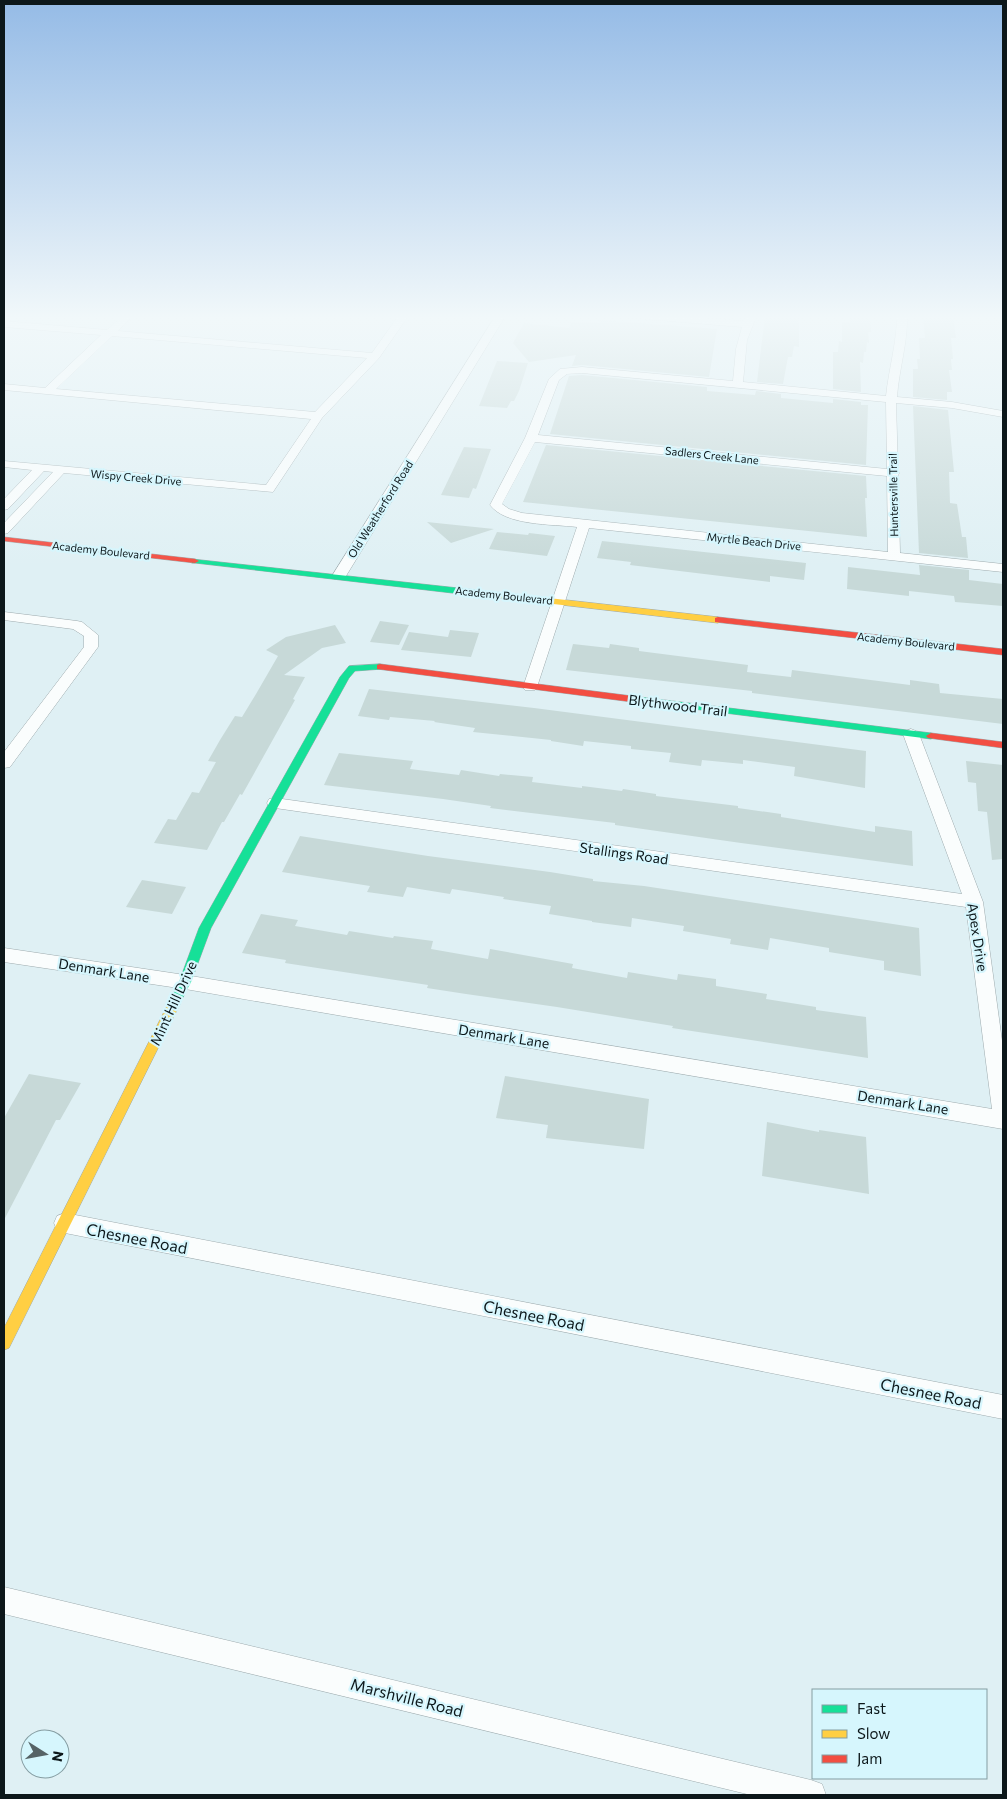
<svg xmlns="http://www.w3.org/2000/svg" width="1007" height="1799" viewBox="0 0 1007 1799" font-family="Commissioner,sans-serif">
  <style>
    .building { fill: #c7d9d8 }
    .lines { fill: none; stroke-linecap: round; stroke-linejoin: round }
    .street-casing { stroke: #9eabae; stroke-width: 1 }
    .fast-casing { stroke: #9eabae; stroke-width: 1 }
    .slow-casing { stroke: #9eabae; stroke-width: 1 }
    .jam-casing { stroke: #9eabae; stroke-width: 1 }
    .street { fill: #fafdfd; fill-rule: evenodd }
    .fast { fill: #16e098; fill-rule: evenodd }
    .slow { fill: #ffcf43; fill-rule: evenodd }
    .jam { fill: #f24e42; fill-rule: evenodd }
    .labels { text-anchor: middle; dominant-baseline: central; stroke-width: 4.5; stroke-linejoin: round; paint-order: stroke }
    .far-street-label { font-size: 11px; fill: #0c171a; stroke: #d6f6fd }
    .street-label { font-size: 14px; fill: #0c171a; stroke: #d6f6fd }
    .near-street-label { font-size: 16px; fill: #0c171a; stroke: #d6f6fd }
  </style>
  <rect width="100%" height="100%" fill="#dff0f4"/>
  <g class="building">
    <path d="M 774,315 L 799,315 L 799,347 L 794,346 L 792,357 L 788,357 L 783,384 L 757,382 L 765,316 L 774,317 Z"/>
    <path d="M 850,315 L 870,315 L 871,332 L 868,332 L 869,343 L 867,342 L 866,352 L 864,352 L 863,363 L 860,362 L 861,392 L 833,389 L 833,352 L 838,352 L 839,341 L 842,342 L 842,322 L 850,322 Z"/>
    <path d="M 923,315 L 953,315 L 956,338 L 951,338 L 953,359 L 951,359 L 952,370 L 949,370 L 952,392 L 947,392 L 947,400 L 913,397 L 913,369 L 918,369 L 917,359 L 920,359 L 919,338 L 925,338 Z"/>
    <path d="M 600,320 L 717,329 L 709,377 L 582,365 L 572,366 L 576,355 L 529,362 L 513,343 L 524,323 L 569,328 L 571,322 L 599,323 Z"/>
    <path d="M 497,361 L 528,363 L 519,391 L 514,401 L 511,401 L 507,408 L 479,406 Z"/>
    <path d="M 582,375 L 707,387 L 707,391 L 755,395 L 756,391 L 781,394 L 781,398 L 833,403 L 833,399 L 861,402 L 861,405 L 868,405 L 866,465 L 550,434 L 569,376 Z"/>
    <path d="M 913,406 L 948,410 L 954,472 L 949,472 L 950,503 L 957,504 L 962,537 L 966,537 L 968,558 L 919,553 Z"/>
    <path d="M 546,445 L 866,476 L 867,498 L 865,498 L 867,537 L 523,502 Z"/>
    <path d="M 464,447 L 491,449 L 476,489 L 473,488 L 469,498 L 441,495 Z"/>
    <path d="M 427,522 L 494,529 L 451,543 Z"/>
    <path d="M 497,532 L 528,535 L 529,533 L 555,536 L 547,556 L 489,549 Z"/>
    <path d="M 602,541 L 806,563 L 804,580 L 770,576 L 770,582 L 630,565 L 631,562 L 597,558 Z"/>
    <path d="M 919,565 L 969,570 L 969,580 L 1003,584 L 1003,606 L 955,602 L 954,596 L 909,591 L 909,596 L 847,589 L 848,567 L 920,575 Z"/>
    <path d="M 380,621 L 409,625 L 399,645 L 370,642 Z"/>
    <path d="M 335,625 L 346,643 L 322,648 L 284,675 L 305,677 L 293,699 L 295,700 L 242,795 L 240,794 L 224,822 L 222,822 L 207,850 L 154,843 L 168,819 L 176,820 L 192,792 L 199,793 L 216,762 L 208,761 L 220,740 L 235,716 L 242,717 L 256,694 L 278,656 L 266,650 L 286,637 Z"/>
    <path d="M 450,630 L 479,633 L 471,657 L 401,650 L 409,632 L 448,637 Z"/>
    <path d="M 573,644 L 609,648 L 610,644 L 639,648 L 639,651 L 748,665 L 747,672 L 791,677 L 792,670 L 910,685 L 910,680 L 939,684 L 940,693 L 1003,699 L 1003,724 L 752,693 L 752,691 L 566,670 Z"/>
    <path d="M 369,689 L 534,708 L 866,751 L 865,788 L 794,776 L 795,767 L 743,760 L 743,764 L 702,760 L 701,766 L 669,762 L 671,753 L 631,749 L 631,746 L 584,741 L 583,746 L 551,741 L 551,740 L 473,732 L 475,728 L 434,722 L 435,721 L 390,717 L 389,720 L 358,716 Z"/>
    <path d="M 339,753 L 413,761 L 410,769 L 459,775 L 461,770 L 499,776 L 500,774 L 533,777 L 532,782 L 582,788 L 582,786 L 622,791 L 623,789 L 656,794 L 656,796 L 738,806 L 738,808 L 781,814 L 781,817 L 875,832 L 875,826 L 912,831 L 913,866 L 741,843 L 615,825 L 615,823 L 490,808 L 491,806 L 443,799 L 324,785 Z"/>
    <path d="M 966,761 L 1003,765 L 1003,859 L 992,860 L 987,812 L 978,811 L 976,783 L 968,782 Z"/>
    <path d="M 300,836 L 428,856 L 550,872 L 593,879 L 593,881 L 644,886 L 919,928 L 921,976 L 884,970 L 884,961 L 829,952 L 829,948 L 770,938 L 768,950 L 730,944 L 731,939 L 683,931 L 684,926 L 632,918 L 631,927 L 592,922 L 592,921 L 549,914 L 551,906 L 503,899 L 504,897 L 452,889 L 450,894 L 407,887 L 403,897 L 367,892 L 370,886 L 282,872 Z"/>
    <path d="M 142,880 L 186,887 L 172,914 L 126,907 Z"/>
    <path d="M 261,914 L 298,920 L 295,926 L 347,935 L 349,931 L 393,938 L 394,936 L 433,941 L 431,949 L 488,959 L 490,949 L 573,964 L 572,968 L 627,978 L 628,972 L 677,980 L 678,974 L 716,979 L 716,986 L 767,994 L 766,999 L 816,1007 L 816,1010 L 866,1017 L 868,1058 L 672,1028 L 673,1026 L 557,1007 L 466,994 L 427,988 L 428,985 L 285,963 L 286,960 L 242,953 Z"/>
    <path d="M 29,1074 L 81,1083 L 60,1120 L 56,1120 L 4,1220 L 4,1118 Z"/>
    <path d="M 505,1076 L 649,1099 L 644,1149 L 546,1138 L 548,1125 L 496,1118 Z"/>
    <path d="M 767,1122 L 819,1132 L 819,1130 L 866,1137 L 869,1194 L 762,1176 Z"/>
  </g>
  <g class="lines">
    <g class="street-casing">
      <g id="street">
        <path d="M 124,315 L 134,315 L 118,331 L 372,353 L 399,315 L 409,315 L 379,358 L 322,418 L 273,492 L 64,473 L 8,533 L 4,534 L 4,523 L 53,472 L 44,471 L 8,509 L 4,510 L 4,499 L 32,470 L 4,467 L 4,461 L 266,485 L 311,419 L 4,390 L 4,384 L 45,388 L 101,335 L 4,327 L 4,321 L 107,330 ZM 112,336 L 367,358 L 315,412 L 56,389 Z"/>
        <path d="M 496,315 L 506,315 L 346,576 L 344,579 L 334,579 L 332,576 Z"/>
        <path d="M 628,315 L 667,315 L 744,321 L 747,315 L 757,315 L 747,340 L 743,382 L 886,396 C 889,368 897,342 897,315 L 907,315 C 908,342 899,369 897,397 L 952,402 L 1003,411 L 1003,417 L 952,408 L 896,403 L 898,471 L 900,473 L 898,475 L 900,553 L 1003,564 L 1003,572 L 589,528 L 537,687 L 535,690 L 525,690 L 523,687 L 577,527 C 552,524 506,526 490,505 L 525,438 L 549,379 L 560,369 L 582,367 L 733,381 L 736,349 L 742,327 L 633,318 ZM 582,373 L 886,402 L 887,469 L 538,435 L 559,380 L 567,374 ZM 535,442 L 887,476 L 888,552 L 522,513 L 509,509 L 502,504 Z"/>
        <path d="M 4,612 L 77,621 L 82,622 L 98,635 L 98,647 L 10,767 L 4,768 L 4,752 L 84,647 L 84,636 L 73,629 L 4,620 Z"/>
        <path d="M 911,729 L 916,731 L 919,734 L 983,902 L 1003,1048 L 1003,1129 L 185,989 L 4,962 L 4,948 L 185,975 L 992,1109 L 966,907 L 275,808 L 269,807 L 267,803 L 269,799 L 275,798 L 962,894 L 903,734 L 906,731 Z"/>
        <path d="M 65,1213 L 1003,1395 L 1003,1419 L 65,1233 L 57,1230 L 54,1223 L 57,1216 Z"/>
        <path d="M 4,1587 L 811,1780 L 822,1784 L 826,1795 L 751,1795 L 4,1614 Z"/>
      </g>
    </g>
    <g class="fast-casing">
      <g id="fast">
        <path d="M 192,559 L 495,592 L 499,595 L 495,598 L 195,563 L 192,563 Z"/>
        <path d="M 380,664 L 383,665 L 383,669 L 355,671 L 349,678 L 211,928 L 191,982 L 178,1007 L 170,1007 L 168,1004 L 179,982 L 199,928 L 340,677 L 349,666 Z"/>
        <path d="M 640,697 L 931,733 L 936,736 L 931,739 L 637,702 L 635,700 Z"/>
      </g>
    </g>
    <g class="slow-casing">
      <g id="slow">
        <path d="M 495,592 L 718,617 L 722,620 L 718,623 L 492,597 L 492,593 Z"/>
        <path d="M 174,999 L 178,1001 L 180,1004 L 9,1348 L 4,1350 L 4,1328 L 168,1004 L 170,1001 Z"/>
      </g>
    </g>
    <g class="jam-casing">
      <g id="jam">
        <path d="M 4,537 L 195,559 L 199,561 L 195,563 L 4,541 Z"/>
        <path d="M 718,617 L 1003,649 L 1003,655 L 715,622 L 715,618 Z"/>
        <path d="M 380,664 L 640,697 L 645,700 L 640,703 L 377,669 L 377,665 Z"/>
        <path d="M 931,733 L 1003,742 L 1003,748 L 928,738 L 926,736 Z"/>
      </g>
    </g>
    <use href="#street" class="street"/>
    <use href="#fast" class="fast"/>
    <use href="#slow" class="slow"/>
    <use href="#jam" class="jam"/>
  </g>
  <linearGradient id="sky" x2="0" y2="1"><stop stop-color="#95bbe6"/><stop offset="0.56" stop-color="#f1f8fa"/><stop offset="1" stop-color="#f1f8fa" stop-opacity="0"/></linearGradient>
  <rect width="1007" height="567" fill="url(#sky)"/>
  <g class="labels">
    <g class="far-street-label">
      <text transform="translate(712 455) rotate(6)">Sadlers Creek Lane</text>
      <text transform="translate(136 477) rotate(5)">Wispy Creek Drive</text>
      <text transform="translate(893 495) rotate(-91)">Huntersville Trail</text>
      <text transform="translate(380 509) rotate(-58)">Old Weatherford Road</text>
      <text transform="translate(754 541) rotate(6)">Myrtle Beach Drive</text>
      <text transform="translate(101 550) rotate(6)">Academy Boulevard</text>
      <text transform="translate(504 595) rotate(6)">Academy Boulevard</text>
      <text transform="translate(906 641) rotate(6)">Academy Boulevard</text>
    </g>
    <g class="street-label">
      <text transform="translate(678 705) rotate(7)">Blythwood Trail</text>
      <text transform="translate(624 853) rotate(8)">Stallings Road</text>
      <text transform="translate(978 937) rotate(81)">Apex Drive</text>
      <text transform="translate(104 970) rotate(9)">Denmark Lane</text>
      <text transform="translate(173 1003) rotate(-65)">Mint Hill Drive</text>
      <text transform="translate(504 1036) rotate(9)">Denmark Lane</text>
      <text transform="translate(903 1102) rotate(9)">Denmark Lane</text>
    </g>
    <g class="near-street-label">
      <text transform="translate(137 1238) rotate(11)">Chesnee Road</text>
      <text transform="translate(534 1315) rotate(11)">Chesnee Road</text>
      <text transform="translate(931 1393) rotate(11)">Chesnee Road</text>
      <text transform="translate(407 1697) rotate(14)">Marshville Road</text>
    </g>
  </g>
  <rect width="1007" height="1799" fill="none" stroke="#0c171a" stroke-width="10"/>
  <rect x="812" y="1689" width="175" height="90" fill="#d6f6fd" stroke="#859da2"/>
  <rect x="822" y="1705" width="25" height="8" fill="#16e098" stroke="#859da2"/>
  <text x="857" y="1714" font-size="15" fill="#0c171a">Fast</text>
  <rect x="822" y="1730" width="25" height="8" fill="#ffcf43" stroke="#859da2"/>
  <text x="857" y="1739" font-size="15" fill="#0c171a">Slow</text>
  <rect x="822" y="1755" width="25" height="8" fill="#f24e42" stroke="#859da2"/>
  <text x="857" y="1764" font-size="15" fill="#0c171a">Jam</text>
  <g transform="translate(45 1754) rotate(101)"><circle r="24" fill="#d6f6fd" stroke="#859da2"/>
  <path d="M0-4L9 19L0 12L-9 19Z" fill="#566366"/>
  <text y="-8" font-size="14" font-weight="bold" text-anchor="middle" fill="#0c171a">N</text>
  </g>
</svg>
